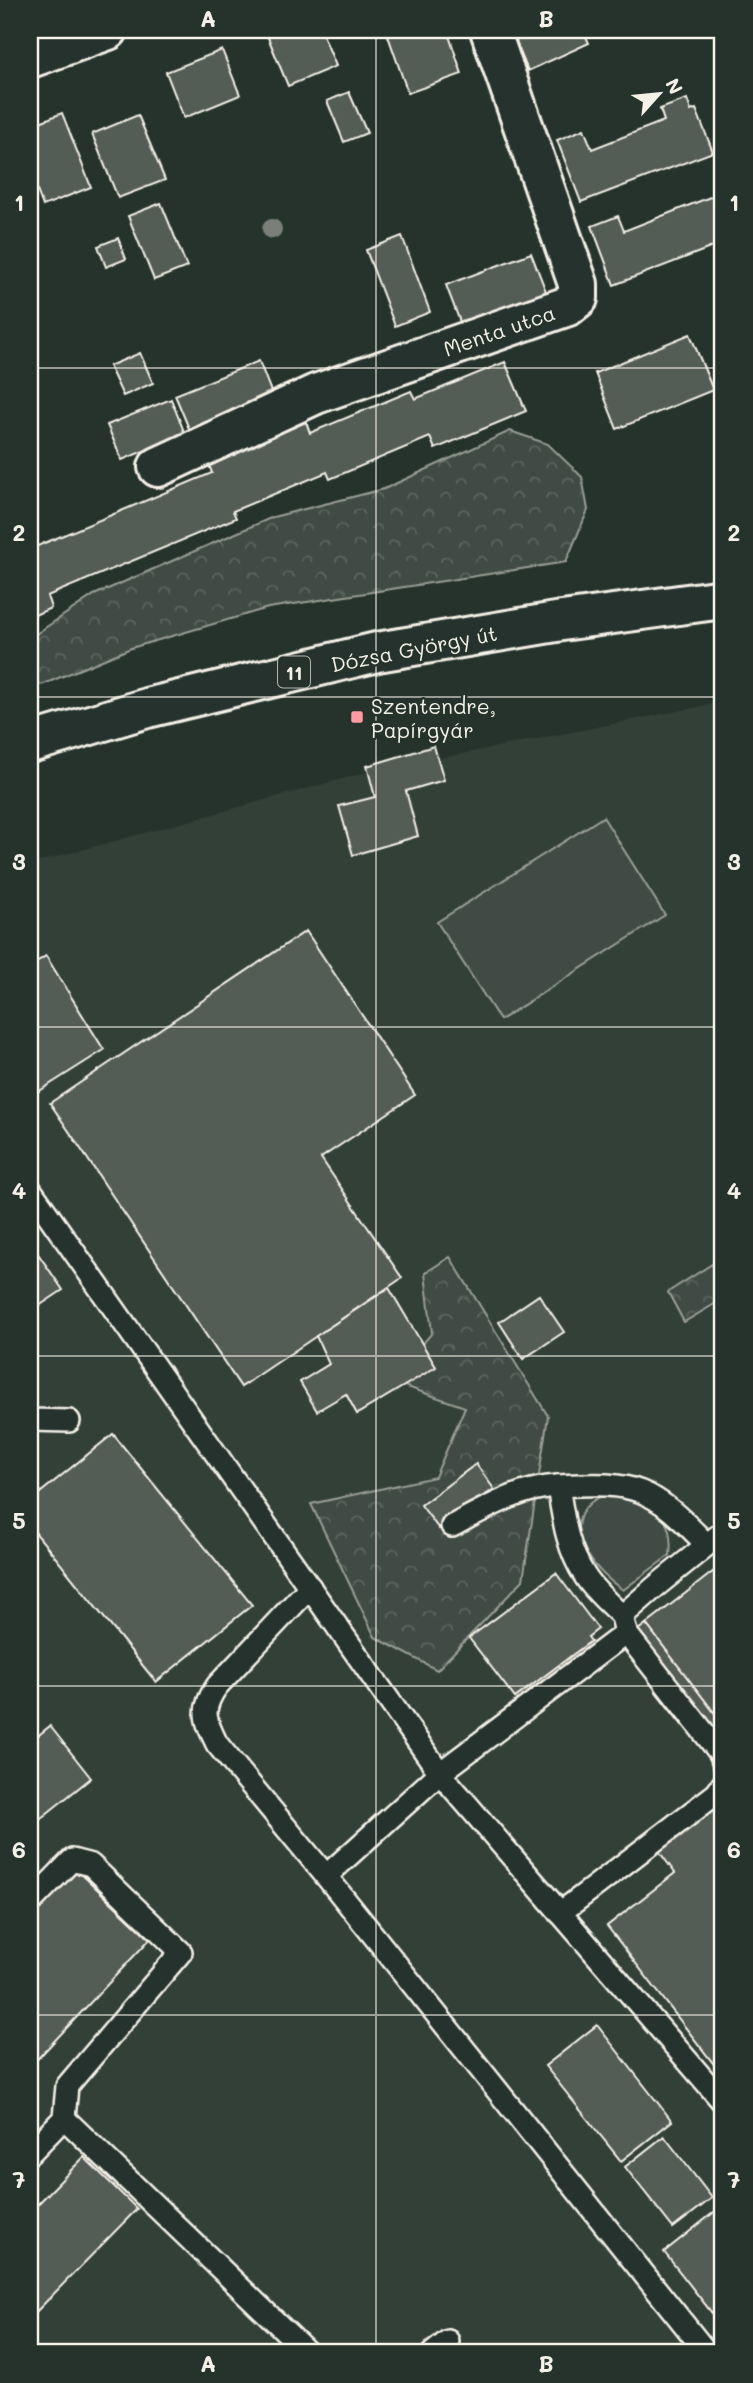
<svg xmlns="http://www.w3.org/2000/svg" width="753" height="2383" viewBox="0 0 753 2383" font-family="Mali,sans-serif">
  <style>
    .built { fill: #333f39 }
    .grass { fill: #414b45; stroke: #9a9e96; stroke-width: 2 }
    .forest { fill: url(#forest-crowns); stroke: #9a9e96; stroke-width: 2 }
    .building { fill: #525c55; stroke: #f4f1e8; stroke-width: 2 }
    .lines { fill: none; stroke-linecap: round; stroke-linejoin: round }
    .lane-casing { stroke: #f4f1e8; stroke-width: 26 }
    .street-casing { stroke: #f4f1e8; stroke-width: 44 }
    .primary-casing { stroke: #f4f1e8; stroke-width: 44 }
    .lane { stroke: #26332d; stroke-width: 21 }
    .street { stroke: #26332d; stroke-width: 38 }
    .primary { stroke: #26332d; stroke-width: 38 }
    .tree { fill: #7a8079 }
    .grid { fill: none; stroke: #f4f1e8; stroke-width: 2; stroke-opacity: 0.55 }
    .poi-dot { fill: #ff9aa2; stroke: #26332d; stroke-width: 2.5 }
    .labels { text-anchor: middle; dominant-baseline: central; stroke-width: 5; stroke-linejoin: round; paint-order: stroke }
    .shield { fill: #26332d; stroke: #b6b8b0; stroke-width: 2 }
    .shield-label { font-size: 19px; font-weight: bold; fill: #f4f1e8 }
    .street-label { font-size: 21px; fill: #f4f1e8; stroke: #26332d }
    .poi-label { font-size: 21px; fill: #f4f1e8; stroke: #26332d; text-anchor: start }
    .neatline { fill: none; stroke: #f4f1e8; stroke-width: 2.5 }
    .grid-label { font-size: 23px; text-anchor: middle; font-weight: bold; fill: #f4f1e8 }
  </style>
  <defs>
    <pattern id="forest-crowns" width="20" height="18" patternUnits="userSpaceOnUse" patternTransform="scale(1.75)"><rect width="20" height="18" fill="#414b45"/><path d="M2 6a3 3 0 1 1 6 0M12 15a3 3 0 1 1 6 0" fill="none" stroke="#5d6560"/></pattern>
  </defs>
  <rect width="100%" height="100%" fill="#26332d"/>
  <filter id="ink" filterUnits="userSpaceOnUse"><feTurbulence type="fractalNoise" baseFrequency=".0143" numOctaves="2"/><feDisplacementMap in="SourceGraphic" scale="14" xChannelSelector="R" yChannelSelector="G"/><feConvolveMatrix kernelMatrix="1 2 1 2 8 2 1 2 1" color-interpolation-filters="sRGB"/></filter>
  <g filter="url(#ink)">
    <path class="built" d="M 723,702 L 723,2353 L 30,2353 L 30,864 L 360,774 Z"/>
    <g class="grass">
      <path d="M 603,817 L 665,915 L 500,1020 L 437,922 Z"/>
      <path d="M 616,1494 C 651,1503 675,1513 670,1555 L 623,1590 C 600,1575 562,1536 586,1507 C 595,1497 604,1495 616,1494 Z"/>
    </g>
    <g class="forest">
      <path d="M 510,431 L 548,444 L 582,477 L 588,510 L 566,562 L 268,608 L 131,648 L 44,684 L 30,687 L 30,638 L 94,595 L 273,517 L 384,489 Z"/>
      <path d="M 450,1257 L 548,1416 L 523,1580 L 437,1670 L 375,1637 L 311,1504 L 435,1477 L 465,1407 L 390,1381 L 432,1333 L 425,1273 Z"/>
      <path d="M 723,1257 L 723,1299 L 684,1322 L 668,1292 Z"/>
    </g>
    <g class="building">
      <path d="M 281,30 L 321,30 L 336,66 L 288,86 L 267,35 Z"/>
      <path d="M 386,30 L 447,30 L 462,74 L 408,93 Z"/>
      <path d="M 536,30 L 583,30 L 589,43 L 528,71 L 515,40 Z"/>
      <path d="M 222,50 L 240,95 L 184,118 L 166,72 Z"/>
      <path d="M 349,92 L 367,133 L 344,142 L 327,101 Z"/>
      <path d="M 687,99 L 691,111 L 696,109 L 713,152 L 581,202 L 557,140 L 584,129 L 592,149 L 664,121 L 660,109 Z"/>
      <path d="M 62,113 L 91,187 L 43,206 L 30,172 L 30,126 Z"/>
      <path d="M 138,115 L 165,180 L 118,198 L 92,134 Z"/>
      <path d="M 723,192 L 723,243 L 614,285 L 592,226 L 618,216 L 624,231 Z"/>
      <path d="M 161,203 L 187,267 L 154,280 L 128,216 Z"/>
      <path d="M 402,236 L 430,312 L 395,326 L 366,250 Z"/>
      <path d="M 118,238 L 126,259 L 106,267 L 98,246 Z"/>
      <path d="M 531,253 L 547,294 L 462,327 L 446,285 Z"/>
      <path d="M 690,334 L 713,390 L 617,429 L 595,373 Z"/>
      <path d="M 140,353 L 153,383 L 123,396 L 109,366 Z"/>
      <path d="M 259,361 L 275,402 L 192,436 L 175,395 Z"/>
      <path d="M 505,362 L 526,411 L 435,449 L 430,437 L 330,479 L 327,472 L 233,511 L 236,518 L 47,596 L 51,608 L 30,617 L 30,559 L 32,558 L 30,549 L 212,473 L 208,462 L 306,422 L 310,433 L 411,391 L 415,399 Z"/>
      <path d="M 171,399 L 185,434 L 122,460 L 107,425 Z"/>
      <path d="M 434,746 L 444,780 L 406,791 L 418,836 L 353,855 L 339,806 L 375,797 L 367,766 Z"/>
      <path d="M 306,931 L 415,1095 L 321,1158 L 402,1278 L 241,1387 L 50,1103 Z"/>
      <path d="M 46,956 L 104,1050 L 30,1097 L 30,966 Z"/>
      <path d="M 30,1242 L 63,1290 L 30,1312 Z"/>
      <path d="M 389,1288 L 436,1367 L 357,1414 L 346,1394 L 317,1411 L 300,1382 L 329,1364 L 316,1336 Z"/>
      <path d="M 539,1295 L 564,1332 L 523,1359 L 499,1322 Z"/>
      <path d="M 113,1434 L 252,1605 L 156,1682 L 30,1526 L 30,1501 Z"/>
      <path d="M 476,1464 L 494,1489 L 439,1529 L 421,1505 Z"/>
      <path d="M 723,1564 L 723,1724 L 646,1624 Z"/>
      <path d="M 556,1573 L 598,1629 L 588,1637 L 591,1641 L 515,1698 L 469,1638 Z"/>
      <path d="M 646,1624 L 723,1724 L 723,1749 L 696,1714 L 682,1725 L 656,1692 L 670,1680 L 634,1633 Z"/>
      <path d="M 50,1726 L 91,1778 L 30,1827 L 30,1742 Z"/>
      <path d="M 723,1800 L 723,2076 L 607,1926 L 675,1873 L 658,1850 Z"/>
      <path d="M 76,1869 L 150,1939 L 30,2067 L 30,1919 Z"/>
      <path d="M 597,2025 L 672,2121 L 621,2161 L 545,2066 Z"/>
      <path d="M 664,2136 L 712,2198 L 673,2228 L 625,2167 Z"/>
      <path d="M 84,2157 L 137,2209 L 30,2318 L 30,2212 Z"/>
      <path d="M 723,2205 L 723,2327 L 664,2252 Z"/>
    </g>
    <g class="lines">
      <g class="lane-casing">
        <g id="lane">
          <path d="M 30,1189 L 440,1773 L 723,2102"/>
          <path d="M 30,1420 L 69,1421"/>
          <path d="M 452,1526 C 486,1508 519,1488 558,1486"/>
          <path d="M 310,1587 L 217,1686 C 200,1710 205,1720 217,1744 L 326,1876"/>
          <path d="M 622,1616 C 610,1604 594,1591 585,1576 C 567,1549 563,1517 558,1486 C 637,1481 651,1487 706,1544"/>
          <path d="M 626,1633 L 720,1753 L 723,1761"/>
          <path d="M 30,1903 L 72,1860 L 91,1865 L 181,1952 L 67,2086 L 64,2118 L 30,2153"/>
          <path d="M 560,1913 L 717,1793 L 723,1784"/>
          <path d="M 64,2118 L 308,2353"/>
          <path d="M 433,2353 L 448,2341"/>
          <path d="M 707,2353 L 326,1876 L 440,1773 L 626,1633 L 622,1616 L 655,1587 L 723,1532"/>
        </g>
      </g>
      <g class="street-casing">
        <g id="street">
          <path d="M 30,58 L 108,30"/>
          <path d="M 158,467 L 316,394 L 568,306 L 578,298 L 578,284 L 490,30"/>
        </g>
      </g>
      <g class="primary-casing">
        <path id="primary" d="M 30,743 L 147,708 L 377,652 L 562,621 L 723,599"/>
      </g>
      <use href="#lane" class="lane"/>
      <use href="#street" class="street"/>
      <use href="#primary" class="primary"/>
    </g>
    <circle class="tree" cx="272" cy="229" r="10"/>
  </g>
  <path class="grid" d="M 376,30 L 376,2353M 30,368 L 723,368M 30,697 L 723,697M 30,1027 L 723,1027M 30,1356 L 723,1356M 30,1686 L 723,1686M 30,2015 L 723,2015"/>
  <rect class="poi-dot" x="350" y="710" width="14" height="14" rx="3.5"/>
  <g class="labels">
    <rect class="shield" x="278" y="656.5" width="32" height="31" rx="5"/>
    <g class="shield-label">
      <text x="294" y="672">11</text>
    </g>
    <g class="street-label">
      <text transform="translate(499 330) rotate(-19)">Menta utca</text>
      <text transform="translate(414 648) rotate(-11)">Dózsa György út</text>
    </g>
    <g class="poi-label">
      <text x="371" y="705">Szentendre,<tspan x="371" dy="24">Papírgyár</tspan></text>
    </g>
  </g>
  <rect width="753" height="2383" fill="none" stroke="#26332d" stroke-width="77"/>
  <g transform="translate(659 94) rotate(63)" stroke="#26332d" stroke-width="5" paint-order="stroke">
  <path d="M0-5L12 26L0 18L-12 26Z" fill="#f4f1e8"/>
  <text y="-10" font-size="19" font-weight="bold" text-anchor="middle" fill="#f4f1e8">N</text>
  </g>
  <rect x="38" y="38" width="676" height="2306" class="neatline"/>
  <g class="grid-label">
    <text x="208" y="27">A</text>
    <text x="546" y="27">B</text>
    <text x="19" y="211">1</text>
    <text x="734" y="211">1</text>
    <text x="19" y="541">2</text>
    <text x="734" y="541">2</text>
    <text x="19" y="870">3</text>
    <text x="734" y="870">3</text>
    <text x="19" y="1199">4</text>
    <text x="734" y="1199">4</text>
    <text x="19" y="1529">5</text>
    <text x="734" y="1529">5</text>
    <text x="19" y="1858">6</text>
    <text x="734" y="1858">6</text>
    <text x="19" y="2188">7</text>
    <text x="734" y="2188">7</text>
    <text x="208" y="2372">A</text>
    <text x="546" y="2372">B</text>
  </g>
</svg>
